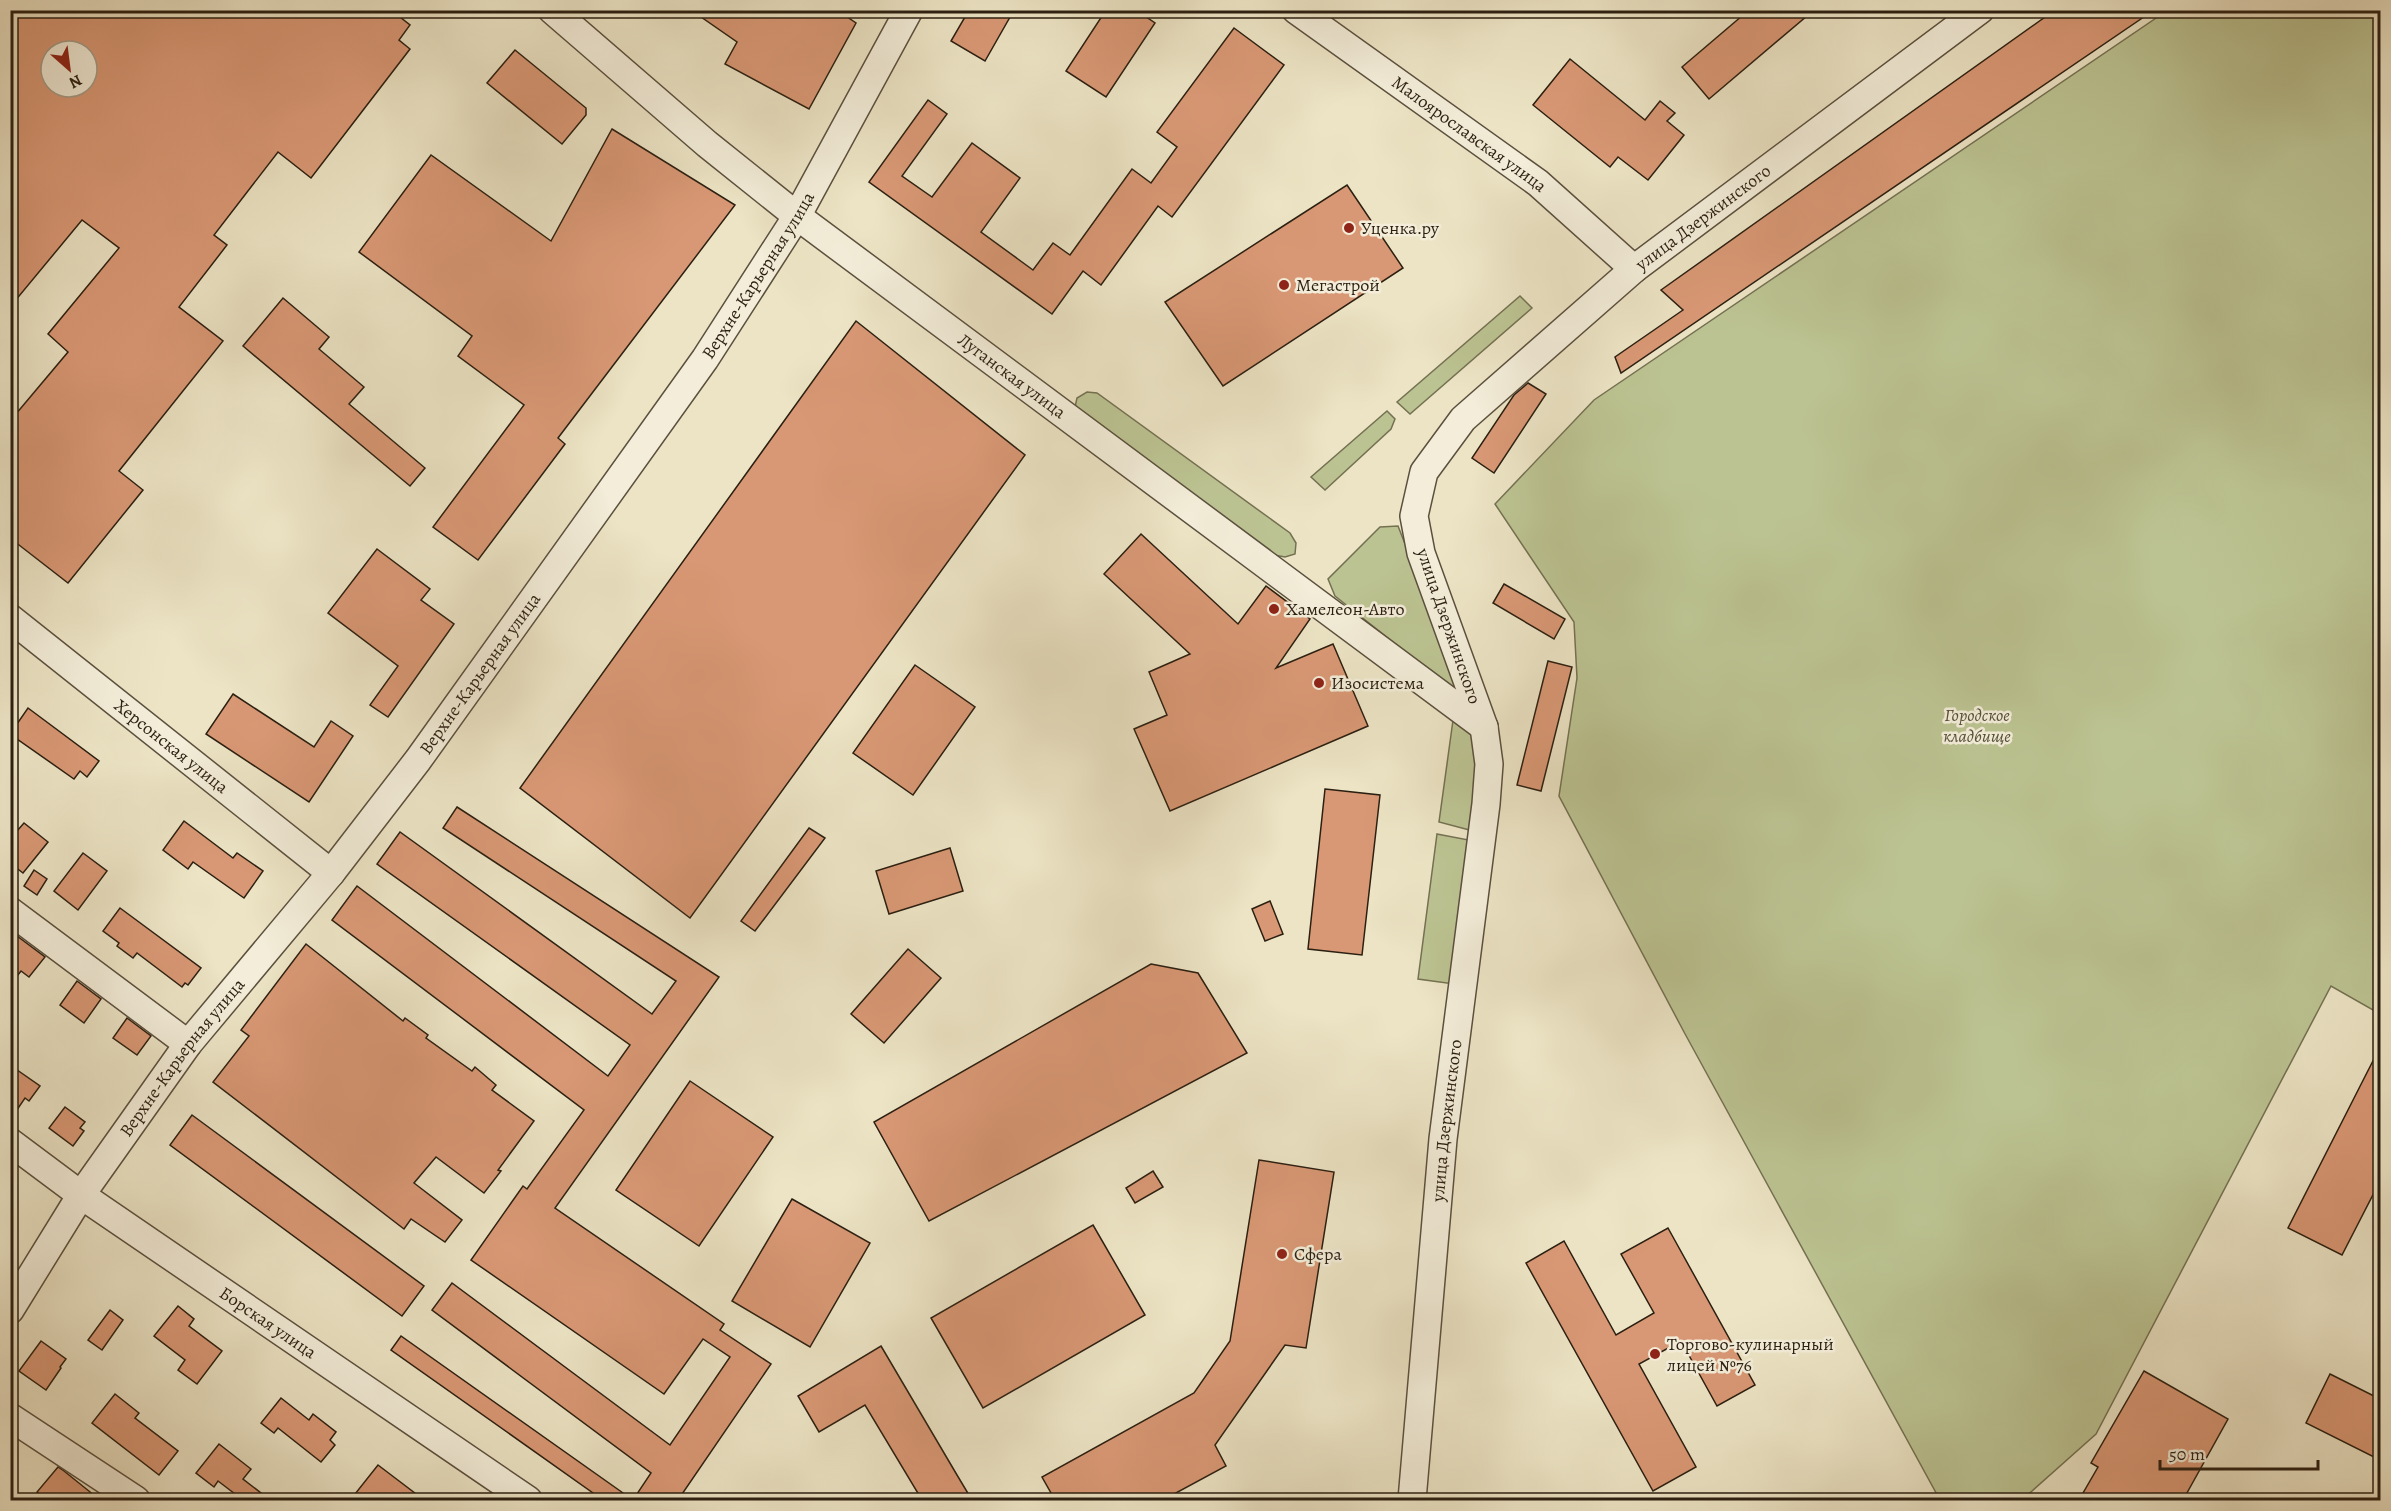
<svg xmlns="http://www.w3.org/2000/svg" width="2391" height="1511" viewBox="0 0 2391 1511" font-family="Alegreya,serif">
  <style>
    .green { fill: #bcc392; stroke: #747152; stroke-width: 1.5 }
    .building { fill: #d99875; stroke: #2b1f11; stroke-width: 1.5; fill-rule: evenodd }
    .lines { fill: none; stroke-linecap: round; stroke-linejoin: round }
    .minor-casing { stroke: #5b503e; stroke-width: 30 }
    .minor { stroke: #f3edd9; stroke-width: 27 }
    .poi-dot { fill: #8f2418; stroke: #f3edd9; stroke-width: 2 }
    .labels { text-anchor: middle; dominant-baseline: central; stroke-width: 5; stroke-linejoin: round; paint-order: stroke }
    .street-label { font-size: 18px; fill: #2b1f11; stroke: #f3edd9 }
    .poi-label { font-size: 18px; fill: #2b1f11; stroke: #f3edd9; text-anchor: start }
    .park-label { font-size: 18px; font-style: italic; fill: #565038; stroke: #f3edd9 }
  </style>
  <rect width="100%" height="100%" fill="#ece4c5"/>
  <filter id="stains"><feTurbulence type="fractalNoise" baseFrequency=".00333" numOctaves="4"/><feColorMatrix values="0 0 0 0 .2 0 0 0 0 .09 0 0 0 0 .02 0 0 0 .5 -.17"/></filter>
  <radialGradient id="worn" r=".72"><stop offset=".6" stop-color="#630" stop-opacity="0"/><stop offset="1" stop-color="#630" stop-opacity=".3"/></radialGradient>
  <g class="green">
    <path d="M 2168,10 L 2380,11 L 2380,1014 L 2331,986 L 2096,1434 L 2022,1500 L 1940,1500 L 1684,1032 L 1559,796 L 1577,678 L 1574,622 L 1495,504 L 1594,400 Z"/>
    <path d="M 1520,296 L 1532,308 L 1410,414 L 1397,402 Z"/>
    <path d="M 1087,392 L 1097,393 L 1290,533 L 1296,543 L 1295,554 L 1285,557 L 1274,555 L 1075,407 L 1077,398 Z"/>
    <path d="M 1387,411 L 1395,419 L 1391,429 L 1325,490 L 1311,477 Z"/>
    <path d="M 1398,526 L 1466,700 L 1335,596 L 1328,579 L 1380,527 Z"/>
    <path d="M 1454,713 L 1480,743 L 1477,832 L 1439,822 Z"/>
    <path d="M 1437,834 L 1474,841 L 1454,984 L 1418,979 Z"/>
  </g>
  <g class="building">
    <path d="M 24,10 L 391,10 L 410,25 L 399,40 L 410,49 L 311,178 L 278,152 L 214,235 L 227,245 L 179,307 L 223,341 L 119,471 L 143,490 L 68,583 L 10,538 L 10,421 L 68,352 L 48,334 L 119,248 L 82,220 L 10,307 L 10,28 ZM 51,51 L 87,51 L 87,87 L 51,87 Z"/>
    <path d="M 691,10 L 837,10 L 856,23 L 809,109 L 725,64 L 737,42 Z"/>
    <path d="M 969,10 L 1014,10 L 985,61 L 951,41 Z"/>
    <path d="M 1106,10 L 1136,10 L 1155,23 L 1106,97 L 1066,71 Z"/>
    <path d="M 1749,10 L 1814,10 L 1709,99 L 1682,67 Z"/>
    <path d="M 2055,10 L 2154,10 L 1621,373 L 1615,357 L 1683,310 L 1661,290 Z"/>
    <path d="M 1234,28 L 1284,65 L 1172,217 L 1158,206 L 1101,285 L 1083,271 L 1052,314 L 869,182 L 928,100 L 947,114 L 902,176 L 932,197 L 972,143 L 1020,178 L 981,232 L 1033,270 L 1053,243 L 1070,255 L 1132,169 L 1151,183 L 1177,147 L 1157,132 Z"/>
    <path d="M 515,50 L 586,108 L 586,115 L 562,144 L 487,83 Z"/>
    <path d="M 1570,59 L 1645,120 L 1660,101 L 1675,113 L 1667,121 L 1684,135 L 1648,180 L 1618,157 L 1610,167 L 1533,105 Z"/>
    <path d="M 612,129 L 735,205 L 558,438 L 565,444 L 478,560 L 433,527 L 524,405 L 458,356 L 472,336 L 359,252 L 431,155 L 551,241 Z"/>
    <path d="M 1347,185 L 1403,268 L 1223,386 L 1165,302 Z"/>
    <path d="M 283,298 L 329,337 L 319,349 L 364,387 L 349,404 L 425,468 L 410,486 L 243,346 Z"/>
    <path d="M 856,321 L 1025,455 L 690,918 L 520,788 Z"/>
    <path d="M 1528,383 L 1546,394 L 1494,473 L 1472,458 L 1514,395 Z"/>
    <path d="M 1141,534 L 1238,624 L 1266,586 L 1310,619 L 1276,668 L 1333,644 L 1368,726 L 1170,811 L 1134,729 L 1167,715 L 1149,672 L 1190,654 L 1104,574 Z"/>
    <path d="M 377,549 L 430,589 L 421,600 L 454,624 L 388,717 L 370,705 L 398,666 L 328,613 Z"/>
    <path d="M 1504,584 L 1565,619 L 1554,639 L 1493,603 Z"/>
    <path d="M 1548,661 L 1572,667 L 1541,791 L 1517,785 Z"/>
    <path d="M 915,665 L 975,707 L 913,795 L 853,753 Z"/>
    <path d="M 233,694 L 314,747 L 331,721 L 353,736 L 309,802 L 206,734 Z"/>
    <path d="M 28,708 L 99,761 L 87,777 L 80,771 L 74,779 L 10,734 Z"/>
    <path d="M 1325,789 L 1380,795 L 1362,955 L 1308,949 Z"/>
    <path d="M 457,807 L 719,977 L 555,1208 L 724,1324 L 720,1330 L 771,1364 L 678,1500 L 603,1500 L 391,1350 L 401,1336 L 633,1500 L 651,1473 L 432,1310 L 452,1283 L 670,1445 L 730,1357 L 703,1339 L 664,1394 L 471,1260 L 523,1186 L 527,1189 L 584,1110 L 332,920 L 357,886 L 608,1076 L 630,1045 L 377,864 L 400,832 L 652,1014 L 676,981 L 443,828 Z"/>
    <path d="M 184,821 L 233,858 L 237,853 L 263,871 L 244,898 L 193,862 L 188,869 L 163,850 Z"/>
    <path d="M 24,823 L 48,842 L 23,873 L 10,863 L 10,839 Z"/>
    <path d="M 809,828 L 825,838 L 755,931 L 741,921 Z"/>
    <path d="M 950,848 L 963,891 L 889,914 L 876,871 Z"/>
    <path d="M 83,853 L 107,871 L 78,910 L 54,891 Z"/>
    <path d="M 34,870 L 47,879 L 37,895 L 24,886 Z"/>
    <path d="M 1270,901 L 1283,934 L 1265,941 L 1252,909 Z"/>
    <path d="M 120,908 L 201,968 L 188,985 L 185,983 L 182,987 L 137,953 L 133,958 L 117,946 L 119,943 L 103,931 Z"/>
    <path d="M 17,936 L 45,957 L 29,977 L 21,971 L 10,985 L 10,944 Z"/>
    <path d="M 306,944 L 403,1021 L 405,1018 L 428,1035 L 426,1038 L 472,1071 L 475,1067 L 496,1085 L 492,1090 L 534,1121 L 498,1170 L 501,1171 L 484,1193 L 436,1157 L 414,1183 L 462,1220 L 445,1242 L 411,1219 L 404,1229 L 213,1082 L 249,1036 L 241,1030 Z"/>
    <path d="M 908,949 L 941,978 L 884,1043 L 851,1014 Z"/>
    <path d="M 1151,964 L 1198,973 L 1247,1053 L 929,1221 L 874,1122 Z"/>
    <path d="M 77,981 L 101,999 L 84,1023 L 60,1005 Z"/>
    <path d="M 127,1018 L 151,1036 L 137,1055 L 113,1038 Z"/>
    <path d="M 2380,1047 L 2380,1181 L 2342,1255 L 2288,1228 Z"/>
    <path d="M 10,1065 L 40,1086 L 29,1101 L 25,1098 L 10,1120 Z"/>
    <path d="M 690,1081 L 773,1137 L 699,1246 L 616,1190 Z"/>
    <path d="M 65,1107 L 85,1122 L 80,1128 L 84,1131 L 73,1146 L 49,1128 Z"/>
    <path d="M 192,1115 L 424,1286 L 402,1316 L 170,1145 Z"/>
    <path d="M 1259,1160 L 1334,1172 L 1306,1348 L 1285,1345 L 1215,1445 L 1226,1466 L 1163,1500 L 1055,1500 L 1042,1477 L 1194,1393 L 1230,1341 Z"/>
    <path d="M 1153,1171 L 1163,1187 L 1135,1203 L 1126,1188 Z"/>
    <path d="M 792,1199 L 870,1243 L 810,1347 L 732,1301 Z"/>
    <path d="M 1093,1225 L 1145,1315 L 983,1408 L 931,1318 Z"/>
    <path d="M 1668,1228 L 1755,1385 L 1717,1406 L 1681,1341 L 1639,1364 L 1696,1467 L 1653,1491 L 1526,1263 L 1564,1241 L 1616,1335 L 1654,1313 L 1621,1254 Z"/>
    <path d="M 178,1306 L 194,1319 L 189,1326 L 222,1351 L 197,1384 L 178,1370 L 185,1360 L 154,1336 Z"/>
    <path d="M 110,1310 L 123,1320 L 102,1350 L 88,1340 Z"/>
    <path d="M 41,1341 L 66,1359 L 60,1367 L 61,1368 L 46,1390 L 19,1371 Z"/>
    <path d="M 881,1346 L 957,1475 L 972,1500 L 922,1500 L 865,1405 L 819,1432 L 798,1396 Z"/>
    <path d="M 2144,1371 L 2228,1419 L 2183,1500 L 2079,1500 L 2098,1467 L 2091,1463 Z"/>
    <path d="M 2330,1374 L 2380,1399 L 2380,1460 L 2306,1423 Z"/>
    <path d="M 115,1394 L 139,1413 L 135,1418 L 178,1451 L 159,1475 L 92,1423 Z"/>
    <path d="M 281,1398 L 309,1420 L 313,1414 L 336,1432 L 330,1440 L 335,1445 L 321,1462 L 278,1428 L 274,1433 L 261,1423 Z"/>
    <path d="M 219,1444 L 251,1469 L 243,1479 L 270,1500 L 243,1500 L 218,1481 L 214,1487 L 196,1473 Z"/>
    <path d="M 378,1465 L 424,1500 L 364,1500 L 355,1494 Z"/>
    <path d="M 58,1467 L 64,1471 L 100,1500 L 48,1500 L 37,1492 Z"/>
  </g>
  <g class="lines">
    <g class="minor-casing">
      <g id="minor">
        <path id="s1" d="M 552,10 L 707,144 L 797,216 L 1484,727"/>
        <path id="s2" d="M 1296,10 L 1538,183 L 1634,269"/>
        <path id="s3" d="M 10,618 L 331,873"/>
        <path d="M 10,911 L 188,1044"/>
        <path id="s4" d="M 10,1142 L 81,1195 L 528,1500"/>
        <path id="s5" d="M 10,1310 L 81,1195 L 188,1044 L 331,873 L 418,760 L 705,359 L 797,216 L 909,10"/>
        <path d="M 10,1417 L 136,1500"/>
        <path id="s6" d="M 1412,1500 L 1443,1139 L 1486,804 L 1489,764 L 1484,727 L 1421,553 L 1414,516 L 1424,472 L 1463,419 L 1634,269 L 1980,10"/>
      </g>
    </g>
    <use href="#minor" class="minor"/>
  </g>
  <g class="poi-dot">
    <circle cx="1349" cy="228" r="6"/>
    <circle cx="1284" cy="285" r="6"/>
    <circle cx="1274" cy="609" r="6"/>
    <circle cx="1319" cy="683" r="6"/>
    <circle cx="1282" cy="1254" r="6"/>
    <circle cx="1655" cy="1354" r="6"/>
  </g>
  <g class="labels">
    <g class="street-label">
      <text stroke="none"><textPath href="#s2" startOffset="213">Малоярославская улица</textPath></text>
      <text stroke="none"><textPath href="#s6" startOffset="1425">улица Дзержинского</textPath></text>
      <text stroke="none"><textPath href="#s5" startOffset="1278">Верхне-Карьерная улица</textPath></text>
      <text stroke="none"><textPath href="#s1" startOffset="588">Луганская улица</textPath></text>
      <text transform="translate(1449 626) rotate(71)">улица Дзержинского</text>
      <text stroke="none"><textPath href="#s5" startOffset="792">Верхне-Карьерная улица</textPath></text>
      <text stroke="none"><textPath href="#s3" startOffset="206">Херсонская улица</textPath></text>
      <text stroke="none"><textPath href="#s5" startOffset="306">Верхне-Карьерная улица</textPath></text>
      <text stroke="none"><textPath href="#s6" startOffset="381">улица Дзержинского</textPath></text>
      <text stroke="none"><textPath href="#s4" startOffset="315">Борская улица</textPath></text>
    </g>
    <g class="poi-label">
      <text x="1361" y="228">Уценка.ру</text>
      <text x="1296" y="285">Мегастрой</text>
      <text x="1286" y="609">Хамелеон-Авто</text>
      <text x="1331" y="683">Изосистема</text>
      <text x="1294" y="1254">Сфера</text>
      <text x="1667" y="1344">Торгово-кулинарный<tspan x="1667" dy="21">лицей №76</tspan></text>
    </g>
    <g class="park-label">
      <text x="1977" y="715">Городское<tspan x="1977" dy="21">кладбище</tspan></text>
    </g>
  </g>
  <rect width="2391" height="1511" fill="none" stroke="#ece4c5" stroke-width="36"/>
  <rect x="12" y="12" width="2367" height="1487" fill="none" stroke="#2b1f11" stroke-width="3"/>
  <rect x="18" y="18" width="2355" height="1475" fill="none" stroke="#2b1f11" stroke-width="1.5"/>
  <g transform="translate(69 69) rotate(152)"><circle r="28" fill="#f3edd9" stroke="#a39b89" stroke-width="1.5"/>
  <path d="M0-4.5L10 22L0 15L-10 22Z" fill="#8f2418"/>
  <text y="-9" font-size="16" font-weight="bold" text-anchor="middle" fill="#2b1f11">N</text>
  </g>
  <path d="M2160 1460v9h158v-9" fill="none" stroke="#2b1f11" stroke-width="3"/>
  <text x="2169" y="1460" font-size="18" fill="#2b1f11" stroke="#f3edd9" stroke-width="4.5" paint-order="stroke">50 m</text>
  <rect width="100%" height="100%" filter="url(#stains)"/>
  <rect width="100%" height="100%" fill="url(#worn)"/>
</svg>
